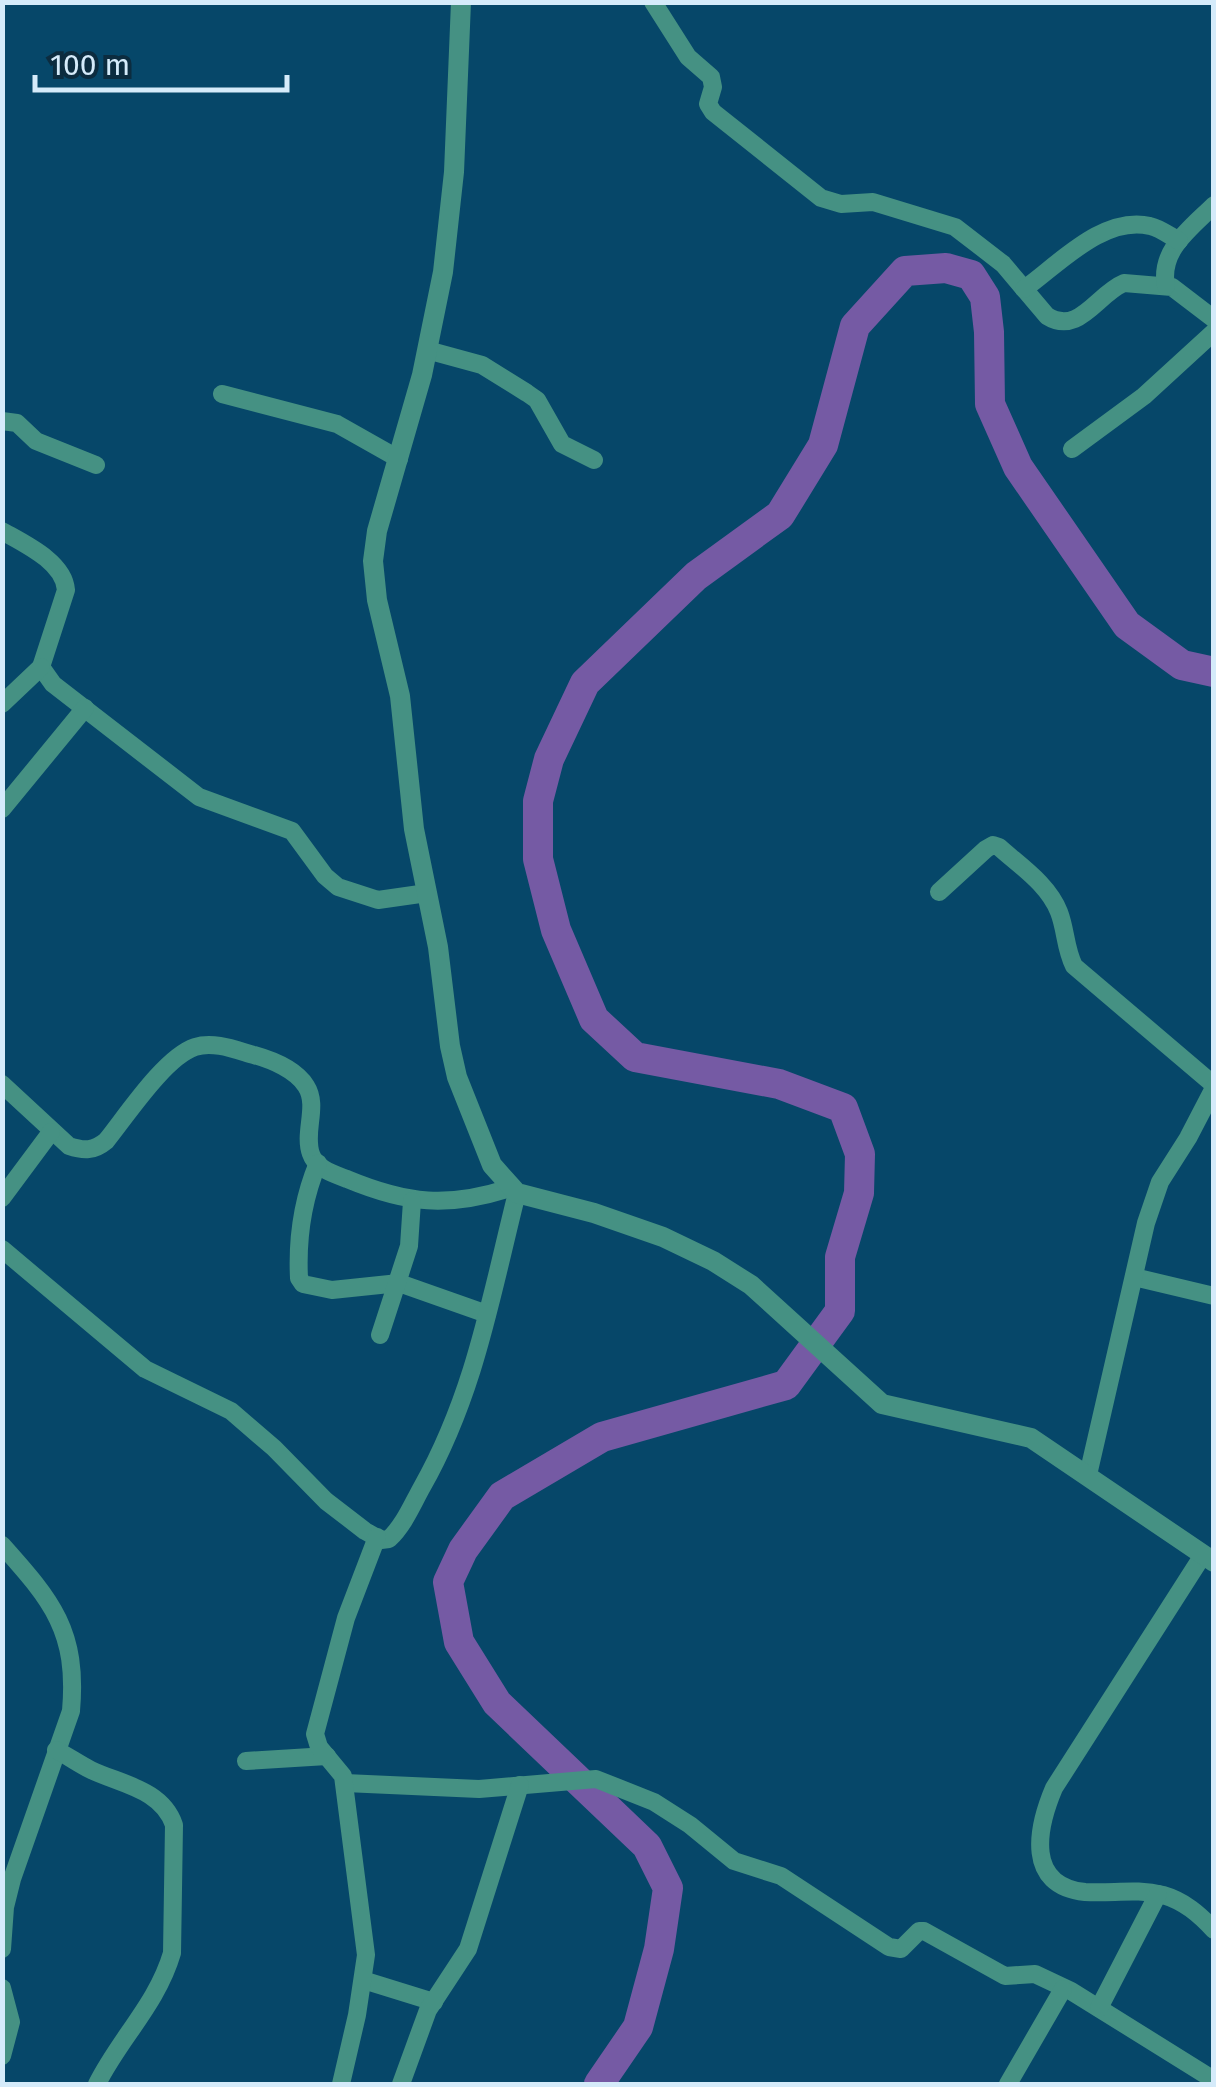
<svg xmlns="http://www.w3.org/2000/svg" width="1216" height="2087" viewBox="0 0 1216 2087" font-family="'Fira Sans',sans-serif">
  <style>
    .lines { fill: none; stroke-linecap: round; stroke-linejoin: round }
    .river { stroke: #755aa4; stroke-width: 30 }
    .minor { stroke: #459183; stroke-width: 18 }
    .tertiary { stroke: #459183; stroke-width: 20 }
  </style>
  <rect width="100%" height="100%" fill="#064769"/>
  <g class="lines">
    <path class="river" d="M 599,2084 L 638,2027 L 659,1949 L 668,1888 L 647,1846 L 497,1703 L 459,1642 L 448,1582 L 463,1550 L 502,1496 L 602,1437 L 786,1385 L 840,1311 L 840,1257 L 859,1193 L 860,1154 L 843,1108 L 779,1084 L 635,1057 L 594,1019 L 556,930 L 538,859 L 538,801 L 549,759 L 585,683 L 696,576 L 780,515 L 823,445 L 855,326 L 905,271 L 946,268 L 971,275 L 985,297 L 989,332 L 990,404 L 1018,467 L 1127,625 L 1182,665 L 1214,672"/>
    <g class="minor">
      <path d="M 653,2 L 688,57 L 711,77 L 713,87 L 708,104 L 713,112 L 821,198 L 841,204 L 873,202 L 955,227 L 1003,264 L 1047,316 C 1079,336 1097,294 1124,283 L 1172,287 L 1214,319"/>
      <path d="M 1166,286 C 1159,250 1191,228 1214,205"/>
      <path d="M 1024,289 C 1058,265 1103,215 1150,226 C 1160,228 1170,236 1179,241"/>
      <path d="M 427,350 L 482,365 L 527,393 L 537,400 L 562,444 L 594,460"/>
      <path d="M 222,394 L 337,424 L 399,459"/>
      <path d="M 2,421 L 17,423 L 36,441 L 96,465"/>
      <path d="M 1072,449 L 1144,396 L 1214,332"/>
      <path d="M 2,531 C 25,544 64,562 66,590 L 41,667 L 53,684 L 199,797 L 292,831 L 325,876 L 338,887 L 378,900 L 427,893"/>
      <path d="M 2,704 L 41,667"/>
      <path d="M 2,809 L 85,708"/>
      <path d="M 939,892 L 986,849 L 993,845 L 999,847 C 1020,866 1048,884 1059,912 C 1066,930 1065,948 1074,966 L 1214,1085"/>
      <path d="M 2,1084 L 69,1146 C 84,1151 94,1151 106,1141 C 127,1115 165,1057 195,1047 C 214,1041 236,1050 254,1055 C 272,1060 296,1070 306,1086 C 319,1106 303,1132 311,1154 C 316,1169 334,1174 347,1179 C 407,1204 448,1208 510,1188"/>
      <path d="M 318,1163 C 302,1201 297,1237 299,1278 L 303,1284 L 332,1290 L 399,1283 L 487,1314"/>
      <path d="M 2,1198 L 51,1132"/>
      <path d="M 2,1249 L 145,1369 L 231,1411 L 274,1448 L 326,1501 L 365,1531 L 381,1540 L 389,1539 C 404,1525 412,1505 422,1487 C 475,1393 491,1296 517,1193"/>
      <path d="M 1134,1277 L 1214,1296"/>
      <path d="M 380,1335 L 409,1246 L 412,1201"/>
      <path d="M 1088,1475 L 1146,1223 L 1160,1182 L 1188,1138 L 1214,1088"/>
      <path d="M 2,1545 C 52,1601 78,1631 71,1711 L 12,1879 L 5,1907 L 2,1949"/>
      <path d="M 1203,1555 L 1054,1788 C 1037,1828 1025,1886 1085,1892 C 1112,1894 1136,1888 1163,1895 C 1184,1901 1199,1914 1214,1930"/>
      <path d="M 56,1750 C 68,1756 79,1764 91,1770 C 120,1784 162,1789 174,1825 L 172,1953 C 157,2004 120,2038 97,2084"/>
      <path d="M 246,1761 L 327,1756"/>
      <path d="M 345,1783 L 479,1789 L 596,1779 L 654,1802 L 690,1825 L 734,1861 L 781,1876 L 889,1947 L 901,1949 L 919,1931 L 924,1931 L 1005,1976 L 1035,1974 L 1071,1991 L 1214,2080"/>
      <path d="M 363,1980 L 434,2002"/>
      <path d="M 2,1988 L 11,2022 L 2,2056"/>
      <path d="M 1099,2008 L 1158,1894"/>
      <path d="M 341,2084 L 357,2015 L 366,1955 L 343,1776 L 319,1747 L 315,1734 L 346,1618 L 377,1537"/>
      <path d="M 401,2084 L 428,2010 L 468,1949 L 520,1785"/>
      <path d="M 1008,2084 L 1063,1989"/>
    </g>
    <path class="tertiary" d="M 461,2 L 454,172 L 443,272 L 422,375 L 377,531 L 373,561 L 377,600 L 400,696 L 414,829 L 438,947 L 450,1046 L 457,1077 L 492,1165 L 517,1193 L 594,1213 L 663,1237 L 713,1261 L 751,1285 L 882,1404 L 1031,1438 L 1214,1562"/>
  </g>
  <rect width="1216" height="2087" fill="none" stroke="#d5ebfa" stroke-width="10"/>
  <path d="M35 75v15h252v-15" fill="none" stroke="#d5ebfa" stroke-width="5"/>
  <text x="50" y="75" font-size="30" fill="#d5ebfa" stroke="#0c2c3f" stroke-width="8" paint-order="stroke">100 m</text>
</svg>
